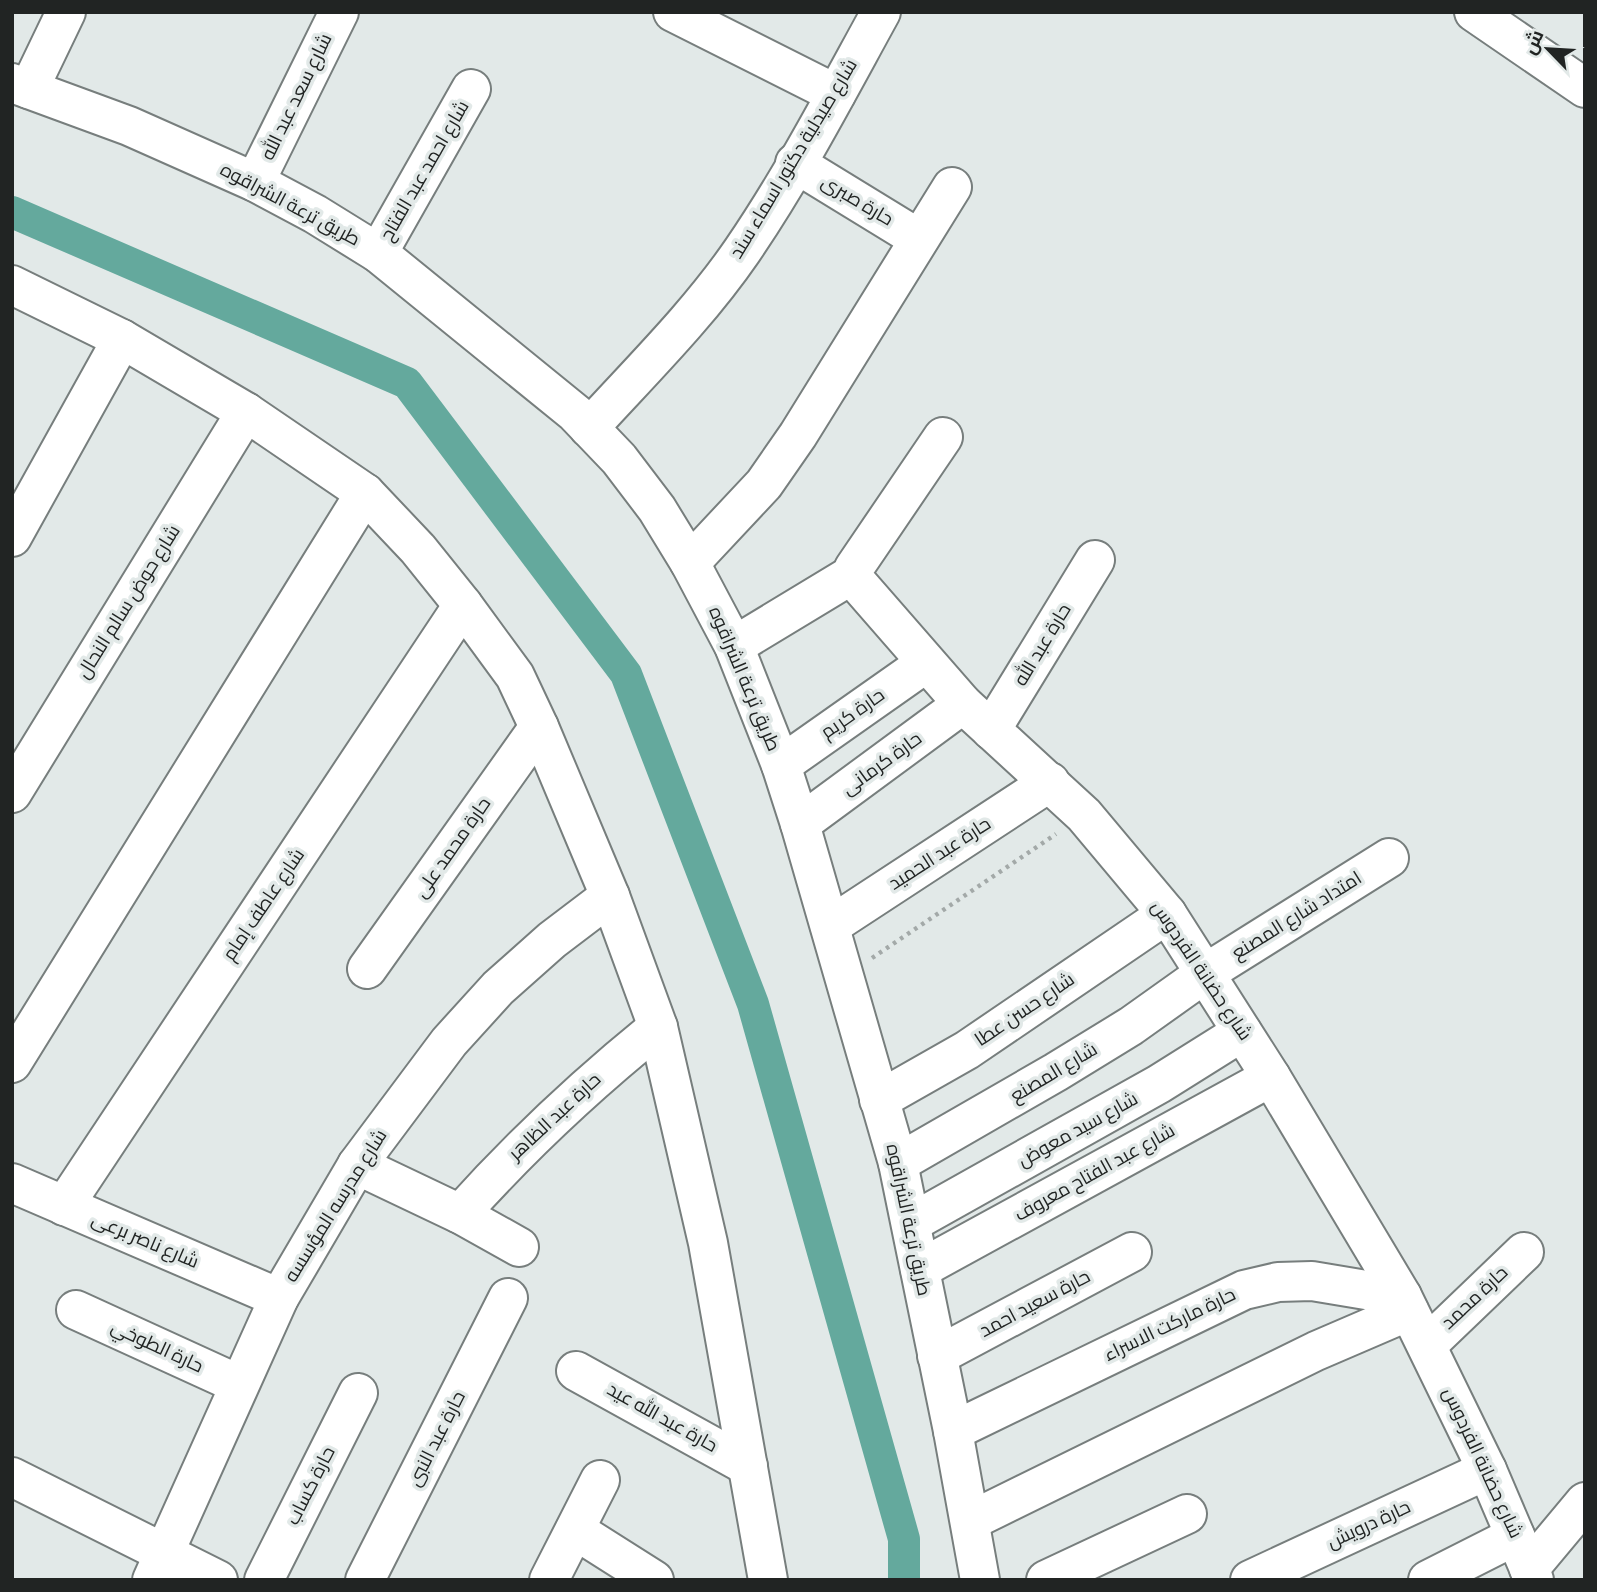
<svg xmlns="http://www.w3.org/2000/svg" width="1597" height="1592" viewBox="0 0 1597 1592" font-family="'Source Sans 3',Cairo,sans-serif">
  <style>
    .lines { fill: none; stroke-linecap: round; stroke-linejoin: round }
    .canal { stroke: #64a99d; stroke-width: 32 }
    .minor-casing { stroke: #777e7d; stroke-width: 42 }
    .path { stroke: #a3a9a8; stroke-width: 4.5; stroke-dasharray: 3.5 5; stroke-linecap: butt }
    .minor { stroke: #fff; stroke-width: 38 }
    .labels { text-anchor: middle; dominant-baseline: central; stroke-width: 7; stroke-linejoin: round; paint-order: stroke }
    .street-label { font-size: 19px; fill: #212423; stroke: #e2e9e8 }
  </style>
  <rect width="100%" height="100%" fill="#e2e9e8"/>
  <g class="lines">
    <path class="canal" d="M 12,212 L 407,383 L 626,674 L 753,1004 L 904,1539 L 904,1580"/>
    <g class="minor-casing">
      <g id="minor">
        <path d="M 673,12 L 836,94"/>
        <path d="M 1474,12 L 1585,88"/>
        <path d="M 12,83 L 129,126 L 255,182 L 315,214 L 378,253 L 575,413 L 619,459 L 657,509 L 690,563 L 734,646 L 781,765 L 800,824 L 898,1163 L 953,1431 L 980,1580"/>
        <path d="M 29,89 L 66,12"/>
        <path d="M 795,163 L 919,239"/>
        <path d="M 255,182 L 339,12"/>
        <path d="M 378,253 L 471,89"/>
        <path d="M 12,285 L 122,339 L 246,412 L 365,493 L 418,549 L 463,605 L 515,676 L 539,727 L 610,896 L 658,1027 L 708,1243 L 768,1580"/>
        <path d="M 589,428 C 641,371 698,315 742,251 C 794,175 837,92 881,12"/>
        <path d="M 943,437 L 854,568 L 854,579 L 963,704 L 1084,815 L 1167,914 L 1271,1077 L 1402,1296 L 1487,1470 L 1534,1580"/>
        <path d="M 12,537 L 122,339"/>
        <path d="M 690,563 L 764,484 L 798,435 L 952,187"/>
        <path d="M 734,646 L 853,574"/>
        <path d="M 991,730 L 1095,560"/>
        <path d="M 781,765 L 926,663"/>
        <path d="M 12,793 L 246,412"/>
        <path d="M 800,824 L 963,704"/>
        <path d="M 830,926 L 1050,782"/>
        <path d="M 367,969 L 539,727"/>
        <path d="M 12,1063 L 365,493"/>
        <path d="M 879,1100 L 967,1050 L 1167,914"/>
        <path d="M 898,1163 L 1056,1072 L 1131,1026 L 1204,974 L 1389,858"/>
        <path d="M 357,1165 L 460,1214 L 519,1247"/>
        <path d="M 12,1183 L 279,1298"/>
        <path d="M 64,1206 L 463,605"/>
        <path d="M 460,1214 C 521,1146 586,1085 658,1027"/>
        <path d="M 911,1223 L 1159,1084 L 1242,1032"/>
        <path d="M 920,1269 L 1271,1077"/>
        <path d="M 76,1310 L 238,1384"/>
        <path d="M 1427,1345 L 1524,1252"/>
        <path d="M 937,1356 L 1132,1252"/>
        <path d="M 576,1371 L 748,1466"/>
        <path d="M 953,1431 L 1244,1290 L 1278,1282 L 1312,1281 L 1402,1296"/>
        <path d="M 12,1477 L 218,1580"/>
        <path d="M 970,1521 L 1316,1351 L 1409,1311"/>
        <path d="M 575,1530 L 654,1580"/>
        <path d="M 1529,1569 L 1585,1502"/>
        <path d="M 152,1580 L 279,1298 L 357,1165 L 449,1042 L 498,988 L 552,940 L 610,896"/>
        <path d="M 264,1580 L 358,1393"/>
        <path d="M 365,1580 L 508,1298"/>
        <path d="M 549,1580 L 600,1480"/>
        <path d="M 1046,1580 L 1187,1514"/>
        <path d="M 1250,1580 L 1487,1470"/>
        <path d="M 1428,1580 L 1515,1536"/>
      </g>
    </g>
    <path class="path" d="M 872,958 L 1056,834"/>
    <use href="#minor" class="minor"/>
  </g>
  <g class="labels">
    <g class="street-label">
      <text transform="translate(297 97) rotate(-64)">شارع سعد عبد الله</text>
      <text transform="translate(794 159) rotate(-59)">شارع صيدلية دكتور اسماء سند</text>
      <text transform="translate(425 171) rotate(-60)">شارع احمد عبد الفتاح</text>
      <text transform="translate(857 201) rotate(31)">حارة صبرى</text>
      <text transform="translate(290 205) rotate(28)">طريق ترعة الشراقوه</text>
      <text transform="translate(129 602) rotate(-58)">شارع حوض سالم النحال</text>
      <text transform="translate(1043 645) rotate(-59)">حارة عبد الله</text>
      <text transform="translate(744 679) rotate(67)">طريق ترعة الشراقوه</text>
      <text transform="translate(853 714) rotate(-35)">حارة كريم</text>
      <text transform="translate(882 764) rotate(-36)">حارة كرمانى</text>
      <text transform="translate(453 848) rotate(-55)">حارة محمد على</text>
      <text transform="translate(940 854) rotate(-33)">حارة عبد الحميد</text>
      <text transform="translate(264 905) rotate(-56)">شارع عاطف إمام</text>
      <text transform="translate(1297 916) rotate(-32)">امتداد شارع المصنع</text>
      <text transform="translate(1201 971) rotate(56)">شارع حضانة الفردوس</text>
      <text transform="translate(1025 1010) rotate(-34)">شارع حسن عطا</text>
      <text transform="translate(1054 1073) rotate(-31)">شارع المصنع</text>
      <text transform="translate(555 1117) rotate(-43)">حارة عبد الظاهر</text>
      <text transform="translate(1078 1130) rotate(-29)">شارع سيد معوض</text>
      <text transform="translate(1095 1173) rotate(-29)">شارع عبد الفتاح معروف</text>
      <text transform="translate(336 1206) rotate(-58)">شارع مدرسه المؤسسه</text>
      <text transform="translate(908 1220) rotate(78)">طريق ترعة الشراقوه</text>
      <text transform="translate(145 1241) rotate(23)">شارع ناصر برعى</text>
      <text transform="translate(1475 1298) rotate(-43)">حارة محمد</text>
      <text transform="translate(1035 1304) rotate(-28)">حارة سعيد احمد</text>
      <text transform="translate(1170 1325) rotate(-26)">حارة ماركت الاسراء</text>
      <text transform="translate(157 1347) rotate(25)">حارة الطوخي</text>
      <text transform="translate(662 1418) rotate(29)">حارة عبد الله عيد</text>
      <text transform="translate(437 1439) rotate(-63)">حارة عبد النبى</text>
      <text transform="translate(1482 1463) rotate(65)">شارع حضانة الفردوس</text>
      <text transform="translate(311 1486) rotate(-63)">حارة كساب</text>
      <text transform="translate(1369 1525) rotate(-25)">حارة درويش</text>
    </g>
  </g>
  <rect width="1597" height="1592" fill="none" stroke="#212423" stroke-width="28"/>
  <g transform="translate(1548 49) rotate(295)" stroke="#e2e9e8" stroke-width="5" paint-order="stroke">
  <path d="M0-5L12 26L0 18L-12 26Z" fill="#212423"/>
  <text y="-10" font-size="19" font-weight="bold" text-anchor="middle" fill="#212423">ش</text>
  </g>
</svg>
